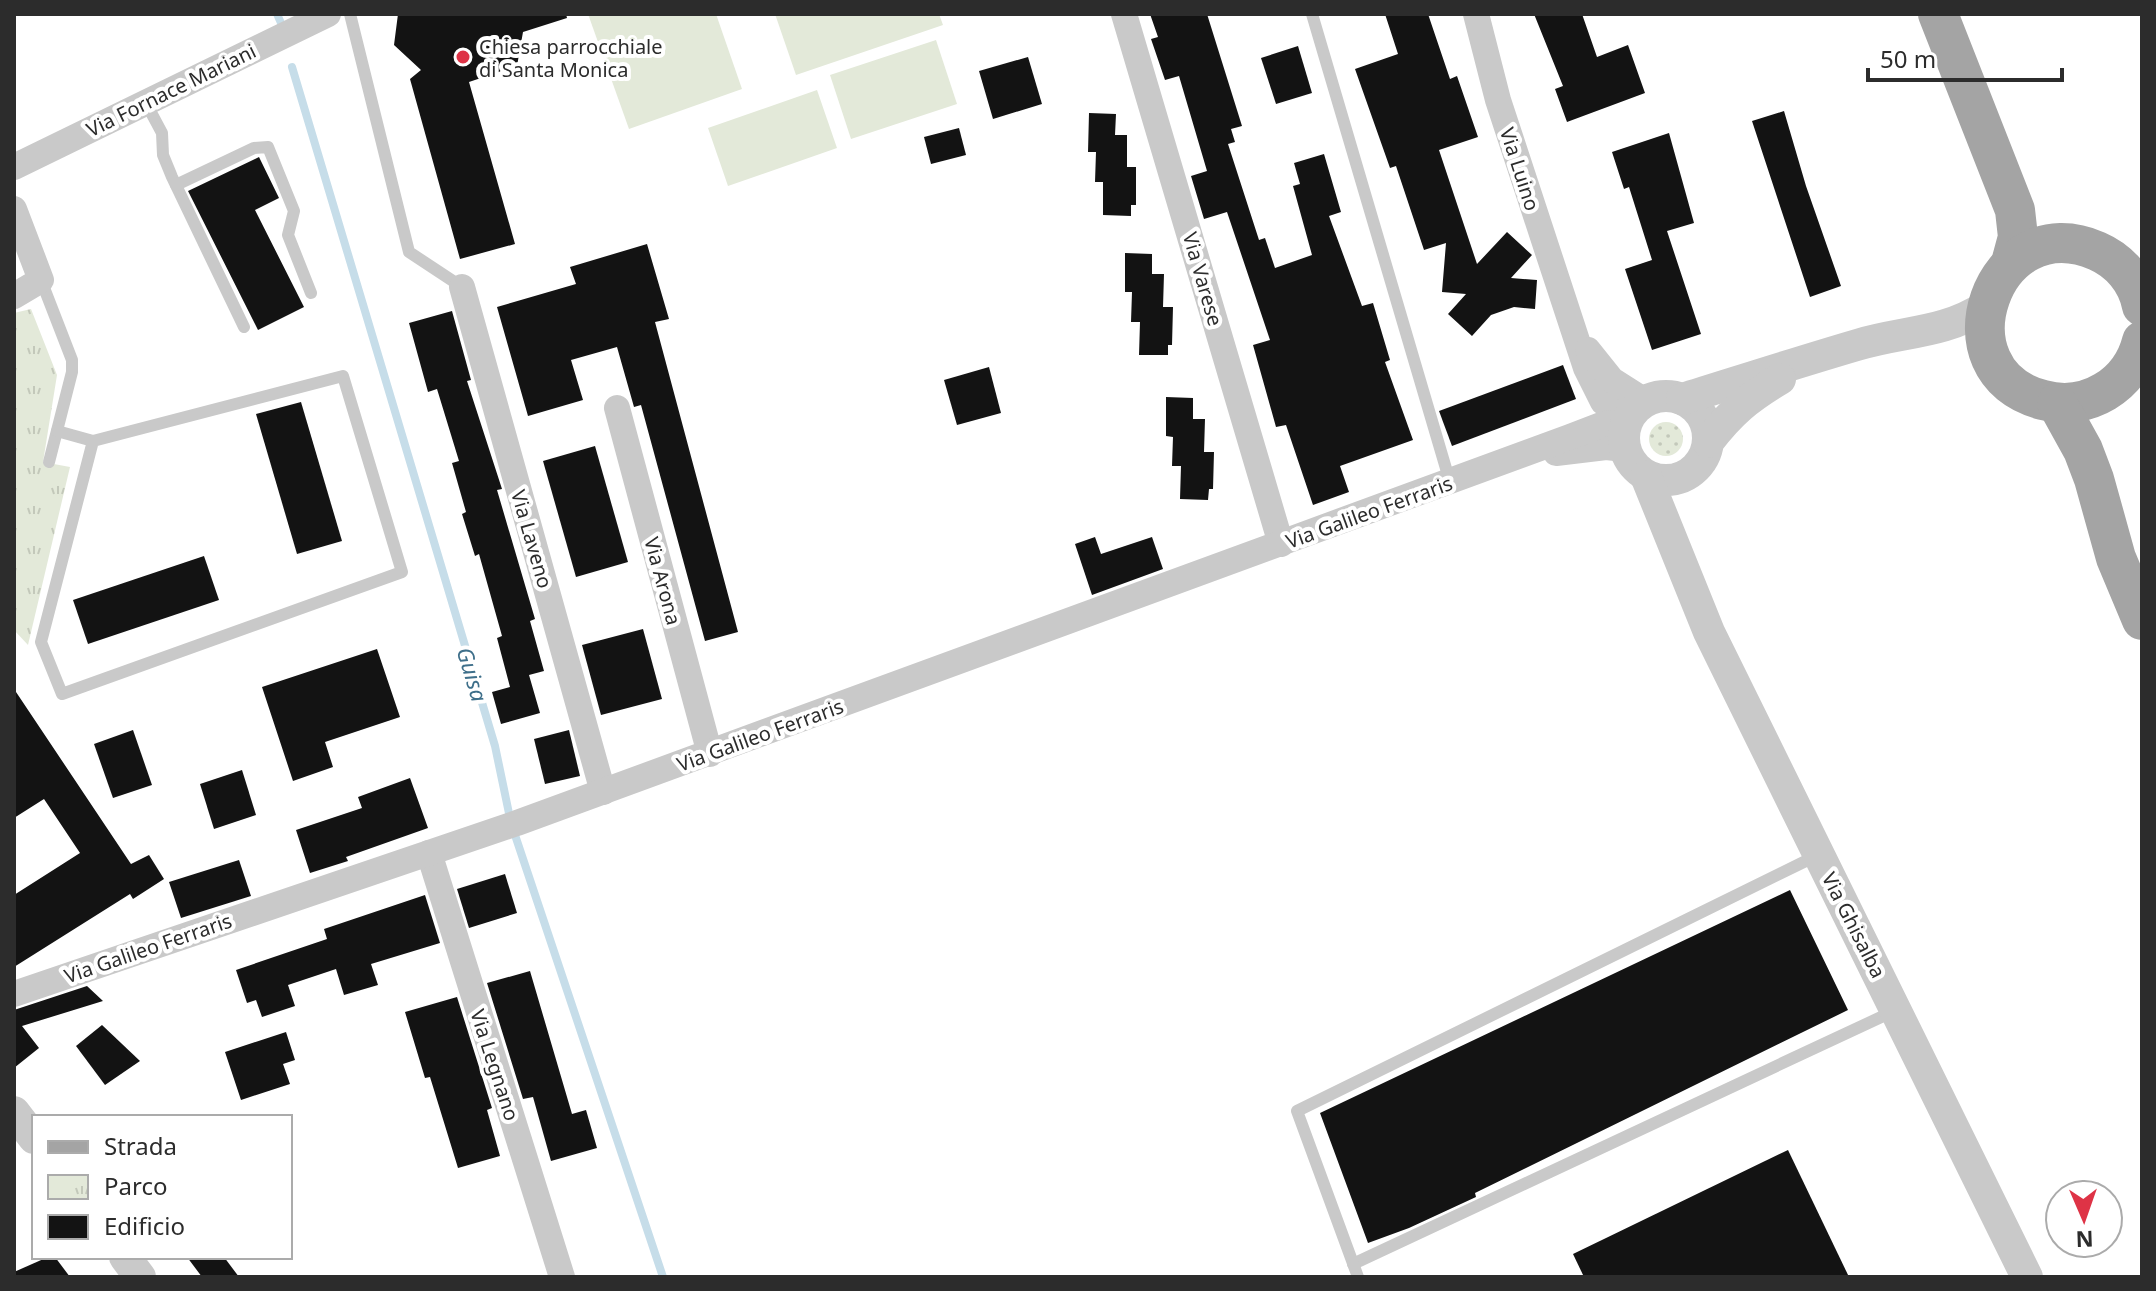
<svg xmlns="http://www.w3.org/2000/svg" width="2156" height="1291" viewBox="0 0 2156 1291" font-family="'Noto Sans',sans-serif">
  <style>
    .grass { fill: url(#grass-dots) }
    .park { fill: url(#park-tufts) }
    .pitch { fill: #e3e9d9 }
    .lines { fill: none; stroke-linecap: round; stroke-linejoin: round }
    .stream { stroke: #c6dde9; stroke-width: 8 }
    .building { fill: #131313 }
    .service { stroke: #c9c9c9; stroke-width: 12 }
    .minor { stroke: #c9c9c9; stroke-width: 26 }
    .tertiary { stroke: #c9c9c9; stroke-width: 32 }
    .primary { stroke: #a4a4a4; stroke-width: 40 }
    .poi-dot { fill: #de3346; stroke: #fff; stroke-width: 3 }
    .labels { text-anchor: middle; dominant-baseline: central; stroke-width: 8; stroke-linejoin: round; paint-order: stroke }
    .poi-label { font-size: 20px; fill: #2c2c2c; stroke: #fff; text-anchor: start }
    .street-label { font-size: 20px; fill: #2c2c2c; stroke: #fff }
    .water-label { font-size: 22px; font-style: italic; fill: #3e6f8a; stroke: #fff }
  </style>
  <defs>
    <pattern id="grass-dots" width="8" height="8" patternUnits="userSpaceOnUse" patternTransform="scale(2)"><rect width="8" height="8" fill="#e3e9d9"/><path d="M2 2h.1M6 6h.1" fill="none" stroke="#c3c8ba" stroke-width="1.8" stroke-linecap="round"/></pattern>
    <pattern id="park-tufts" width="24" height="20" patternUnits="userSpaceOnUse" patternTransform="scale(2)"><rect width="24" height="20" fill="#e3e9d9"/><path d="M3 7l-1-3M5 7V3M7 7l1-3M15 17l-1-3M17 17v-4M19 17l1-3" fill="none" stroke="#c3c8ba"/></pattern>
  </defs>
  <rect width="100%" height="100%" fill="#fff"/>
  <circle class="grass" cx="1666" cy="439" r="17"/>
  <path class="park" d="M 31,309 L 57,375 L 43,462 L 70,467 L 28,645 L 14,630 L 14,313 Z"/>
  <g class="pitch">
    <path d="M 588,14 L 716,14 L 742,89 L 629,129 Z"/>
    <path d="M 775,14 L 939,14 L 943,25 L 796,75 Z"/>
    <path d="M 936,40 L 957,104 L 851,139 L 830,75 Z"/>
    <path d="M 817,90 L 837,148 L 728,186 L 708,128 Z"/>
  </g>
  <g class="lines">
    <g class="stream">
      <path d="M 277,14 L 281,23"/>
      <path d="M 292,67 L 495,746 L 511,823 L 663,1277"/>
    </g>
  </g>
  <g class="building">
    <path d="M 398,14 L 566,14 L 567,18 L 523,32 L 517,66 L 469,82 L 515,244 L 460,259 L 410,79 L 421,70 L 394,45 Z"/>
    <path d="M 1150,14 L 1207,14 L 1242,126 L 1231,129 L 1235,142 L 1228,144 L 1259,240 L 1265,238 L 1275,268 L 1312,255 L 1293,186 L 1300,184 L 1294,163 L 1324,154 L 1341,212 L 1329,216 L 1362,306 L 1373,303 L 1390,360 L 1385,362 L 1413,440 L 1340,466 L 1349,492 L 1313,505 L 1286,425 L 1276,427 L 1253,345 L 1270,340 L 1227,212 L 1204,219 L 1191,176 L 1207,171 L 1179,76 L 1165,80 L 1151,39 L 1158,37 Z"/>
    <path d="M 1385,14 L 1428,14 L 1450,79 L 1457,76 L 1478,137 L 1439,150 L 1477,264 L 1507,232 L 1532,255 L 1511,278 L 1537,280 L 1535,309 L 1514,307 L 1491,315 L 1472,336 L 1448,314 L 1466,294 L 1442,292 L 1446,243 L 1424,250 L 1396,166 L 1390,168 L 1355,69 L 1398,54 Z"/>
    <path d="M 1534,14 L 1582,14 L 1597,57 L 1628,45 L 1645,93 L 1567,122 L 1555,89 L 1563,86 Z"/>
    <path d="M 1298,46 L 1312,93 L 1276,104 L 1261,58 Z"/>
    <path d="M 1028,57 L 1042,104 L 993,119 L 979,71 Z"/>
    <path d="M 1784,111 L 1806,186 L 1841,286 L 1810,297 L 1752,121 Z"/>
    <path d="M 1089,113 L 1116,114 L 1115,135 L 1127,135 L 1127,167 L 1136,167 L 1136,205 L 1131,205 L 1131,216 L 1103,215 L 1103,182 L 1095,182 L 1096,152 L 1088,152 Z"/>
    <path d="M 959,128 L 966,155 L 931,164 L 924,137 Z"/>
    <path d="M 1669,133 L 1694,223 L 1667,231 L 1701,334 L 1652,350 L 1625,269 L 1652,260 L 1629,187 L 1624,189 L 1612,152 Z"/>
    <path d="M 259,157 L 279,198 L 255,210 L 304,307 L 258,330 L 188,191 Z"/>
    <path d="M 647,244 L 669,319 L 655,322 L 738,632 L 705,641 L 641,405 L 634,407 L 617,347 L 571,360 L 583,400 L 528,416 L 497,307 L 576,284 L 570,267 Z"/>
    <path d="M 1125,253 L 1152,254 L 1152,274 L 1164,274 L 1163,307 L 1173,307 L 1172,345 L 1168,345 L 1168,355 L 1139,355 L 1140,322 L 1131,322 L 1132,292 L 1125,292 Z"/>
    <path d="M 452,311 L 471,380 L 467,381 L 502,489 L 497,490 L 535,619 L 530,621 L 544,671 L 529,675 L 540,713 L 501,724 L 492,692 L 510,687 L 497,638 L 502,636 L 479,554 L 475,556 L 462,514 L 466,512 L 452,463 L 459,461 L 437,389 L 428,392 L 409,323 Z"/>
    <path d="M 1563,365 L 1576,399 L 1452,446 L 1439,411 Z"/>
    <path d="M 989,367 L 1001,413 L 957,425 L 944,380 Z"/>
    <path d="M 1166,397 L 1193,398 L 1193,419 L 1205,419 L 1204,452 L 1214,452 L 1213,489 L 1209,489 L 1208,500 L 1180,499 L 1181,466 L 1172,466 L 1173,437 L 1166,436 Z"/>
    <path d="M 301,402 L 342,541 L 297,554 L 256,414 Z"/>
    <path d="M 595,446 L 628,562 L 576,577 L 543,461 Z"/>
    <path d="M 1095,537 L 1101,554 L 1152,537 L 1163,569 L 1092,595 L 1075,544 Z"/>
    <path d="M 204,556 L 219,600 L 88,644 L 73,600 Z"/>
    <path d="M 643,629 L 662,699 L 601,715 L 582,645 Z"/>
    <path d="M 377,649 L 400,717 L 325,742 L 333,767 L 293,781 L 262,687 Z"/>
    <path d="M 14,689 L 131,864 L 149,855 L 164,879 L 133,899 L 130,894 L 14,967 L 14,895 L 80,853 L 44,799 L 14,818 Z"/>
    <path d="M 133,730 L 152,785 L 113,798 L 94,744 Z"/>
    <path d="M 569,730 L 580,776 L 545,784 L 534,739 Z"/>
    <path d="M 242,770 L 256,815 L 214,829 L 200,784 Z"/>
    <path d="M 410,778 L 428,828 L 346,857 L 348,861 L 310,873 L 296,830 L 362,808 L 358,797 Z"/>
    <path d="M 239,860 L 251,896 L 181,918 L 169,882 Z"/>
    <path d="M 505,874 L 517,913 L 469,928 L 457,889 Z"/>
    <path d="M 1790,890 L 1848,1010 L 1475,1193 L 1476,1197 L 1409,1228 L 1368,1243 L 1320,1113 Z"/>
    <path d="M 425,895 L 440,943 L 371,964 L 378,985 L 344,995 L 336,969 L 288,985 L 295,1006 L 262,1017 L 256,1000 L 247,1003 L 236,970 L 327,939 L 324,929 Z"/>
    <path d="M 530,971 L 572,1114 L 586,1110 L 597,1148 L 551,1161 L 533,1097 L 523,1099 L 487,983 Z"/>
    <path d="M 87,986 L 103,1001 L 22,1026 L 39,1048 L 14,1068 L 14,1010 Z"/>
    <path d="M 457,997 L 492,1108 L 487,1110 L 500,1156 L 458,1168 L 430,1077 L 425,1078 L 405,1012 Z"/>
    <path d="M 102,1025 L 140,1061 L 105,1085 L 76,1046 Z"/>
    <path d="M 286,1032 L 295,1060 L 283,1064 L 290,1084 L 241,1100 L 225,1052 Z"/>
    <path d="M 1788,1150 L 1849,1277 L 1584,1277 L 1573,1254 Z"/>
    <path d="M 48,1257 L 55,1257 L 70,1277 L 14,1277 L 14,1272 Z"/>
    <path d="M 187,1257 L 224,1257 L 239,1277 L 202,1277 Z"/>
  </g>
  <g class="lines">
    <g class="service">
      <path d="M 350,14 L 409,252 L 462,287"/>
      <path d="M 1312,14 L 1450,482"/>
      <path d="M 146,103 L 162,133 L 163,155 L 172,177 L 244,327"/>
      <path d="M 176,185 L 254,148 L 268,147 L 294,211 L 288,235 L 311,293"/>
      <path d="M 41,280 L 72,360 L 72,372 L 49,462"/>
      <path d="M 57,431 L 93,441 L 41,642 L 62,694 L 402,572 L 343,376 L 93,441"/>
      <path d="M 1353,1264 L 1894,1011"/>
      <path d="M 1358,1277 L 1297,1111 L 1818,855"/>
    </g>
    <g class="minor">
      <path d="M 1124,14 L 1281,544"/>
      <path d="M 1476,14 L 1498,100 L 1586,368 L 1603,402 L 1628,419"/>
      <path d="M 14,167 L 328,14"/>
      <path d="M 14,209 L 41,280 L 14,296"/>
      <path d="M 462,287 L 603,792"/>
      <path d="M 1588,350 L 1612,380 L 1645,401"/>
      <path d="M 617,408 L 710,754"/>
      <path d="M 1556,453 L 1606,447 L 1625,449"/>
      <path d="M 429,853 L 562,1277"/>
      <path d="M 14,994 L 517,823 L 1570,437 L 1604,424 L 1626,423"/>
    </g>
    <g class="tertiary">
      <circle cx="1666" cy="438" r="42"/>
      <path d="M 1682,399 C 1740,381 1799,362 1857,345 C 1903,331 1943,334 1985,307"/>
      <path d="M 1708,442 C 1731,412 1748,398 1780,379"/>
      <path d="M 1646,476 L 1709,632 L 2027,1277"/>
      <path d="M 14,1112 L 34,1138"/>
      <path d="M 125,1257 L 140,1277"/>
    </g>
    <g class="primary">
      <path d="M 1938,14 L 2015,210 L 2018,237 L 2011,263"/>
      <path d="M 2142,306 C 2137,281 2120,261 2097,251 C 1992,205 1935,373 2043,400 C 2087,412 2131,385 2142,341"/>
      <path d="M 2057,403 L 2083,450 L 2094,479 L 2116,558 L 2142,620"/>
    </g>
  </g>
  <circle class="poi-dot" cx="463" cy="57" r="8"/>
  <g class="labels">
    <g class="poi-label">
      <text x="479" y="46">Chiesa parrocchiale<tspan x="479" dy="23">di Santa Monica</tspan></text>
    </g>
    <g class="street-label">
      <text transform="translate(171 90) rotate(-26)">Via Fornace Mariani</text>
      <text transform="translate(1520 169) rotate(72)">Via Luino</text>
      <text transform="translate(1203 279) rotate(74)">Via Varese</text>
      <text transform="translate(1369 512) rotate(-20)">Via Galileo Ferraris</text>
      <text transform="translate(532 539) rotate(74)">Via Laveno</text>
      <text transform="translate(663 581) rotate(75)">Via Arona</text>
      <text transform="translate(760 735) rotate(-20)">Via Galileo Ferraris</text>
      <text transform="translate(1854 925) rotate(63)">Via Ghisalba</text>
      <text transform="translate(148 948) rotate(-19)">Via Galileo Ferraris</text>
      <text transform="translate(495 1065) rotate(72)">Via Legnano</text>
    </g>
    <g class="water-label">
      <text transform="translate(473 674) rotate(73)">Guisa</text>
    </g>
  </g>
  <rect width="2156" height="1291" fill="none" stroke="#2c2c2c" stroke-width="32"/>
  <rect x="32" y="1115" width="260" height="144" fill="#ffffff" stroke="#ababab" stroke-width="2"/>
  <rect x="48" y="1141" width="40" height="12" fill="#a4a4a4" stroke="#ababab" stroke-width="2"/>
  <text x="104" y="1155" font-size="24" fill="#2c2c2c">Strada</text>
  <rect x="48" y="1175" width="40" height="24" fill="url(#park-tufts)" stroke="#ababab" stroke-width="2"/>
  <text x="104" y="1195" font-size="24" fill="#2c2c2c">Parco</text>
  <rect x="48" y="1215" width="40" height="24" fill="#131313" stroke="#ababab" stroke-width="2"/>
  <text x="104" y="1235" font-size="24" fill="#2c2c2c">Edificio</text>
  <g transform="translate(2084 1219) rotate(178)"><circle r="38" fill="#ffffff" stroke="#ababab" stroke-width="2"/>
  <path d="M0-6L14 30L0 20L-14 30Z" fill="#de3346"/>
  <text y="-12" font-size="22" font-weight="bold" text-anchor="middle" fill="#2c2c2c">N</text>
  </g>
  <path d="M1868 68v12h194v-12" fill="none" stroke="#2c2c2c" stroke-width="4"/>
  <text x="1880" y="68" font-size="24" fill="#2c2c2c" stroke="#ffffff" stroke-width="6" paint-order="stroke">50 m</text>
</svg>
